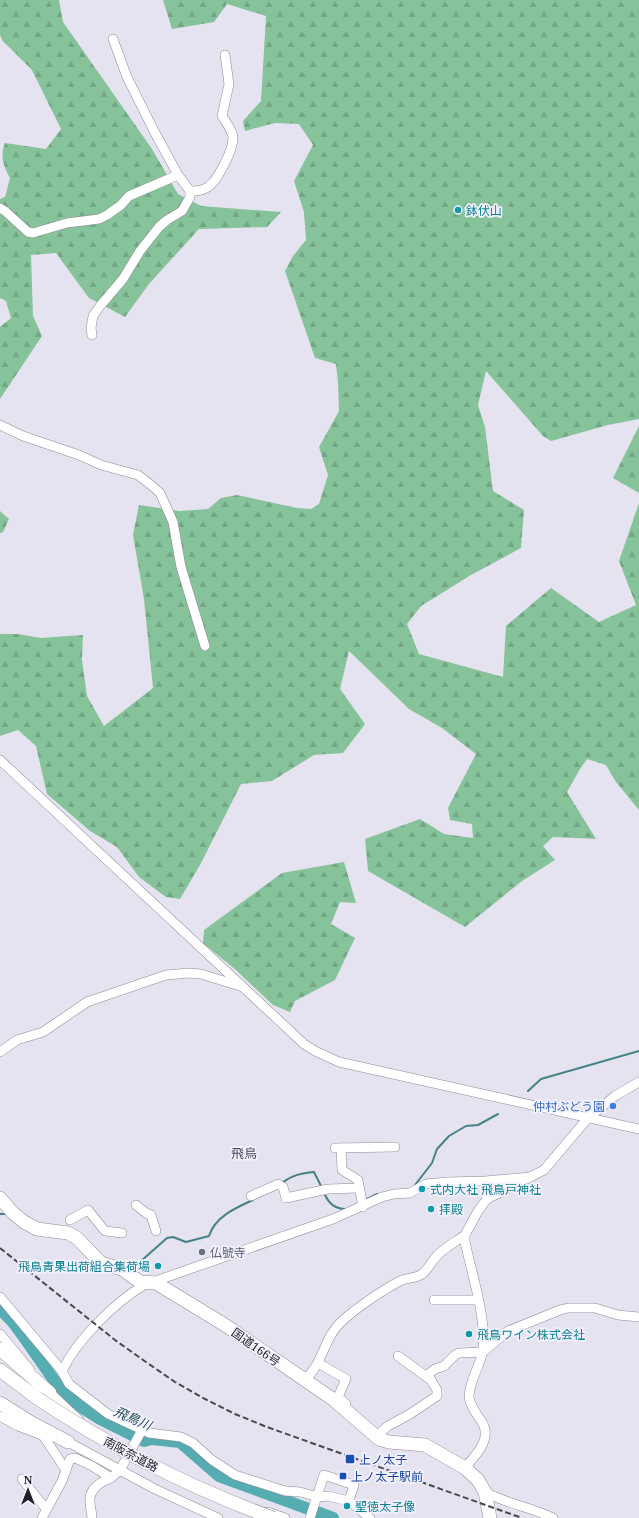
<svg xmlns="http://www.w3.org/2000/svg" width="639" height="1518" viewBox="0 0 639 1518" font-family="'Noto Serif','Noto Sans JP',serif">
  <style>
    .forest { fill: url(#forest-firs) }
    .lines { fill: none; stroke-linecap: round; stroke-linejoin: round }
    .stream { stroke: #458287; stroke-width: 2 }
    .river { stroke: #55adb1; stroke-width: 12 }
    .minor-casing { stroke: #8c8a96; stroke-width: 10 }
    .highway-casing { stroke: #8c8a96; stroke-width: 14 }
    .minor { stroke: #fff; stroke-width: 9 }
    .highway { stroke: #fff; stroke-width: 13 }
    .rail { stroke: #48474d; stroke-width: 2; stroke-dasharray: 6 3; stroke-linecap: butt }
    .highway-bridge-casing { stroke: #8c8a96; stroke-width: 14; stroke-linecap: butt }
    .highway-bridge { stroke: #fff; stroke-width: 13 }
    .culture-dot { fill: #0f9aa8; stroke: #f3f1fe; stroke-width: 1.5 }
    .shop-dot { fill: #3f7fe0; stroke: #f3f1fe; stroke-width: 1.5 }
    .worship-dot { fill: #6b7280; stroke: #f3f1fe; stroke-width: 1.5 }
    .transit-dot { fill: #1a4fb4; stroke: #f3f1fe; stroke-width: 1.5 }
    .labels { text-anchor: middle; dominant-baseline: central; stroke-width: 3.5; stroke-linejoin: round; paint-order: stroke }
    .culture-label { font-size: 12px; fill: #0d838f; stroke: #f3f1fe; text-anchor: start }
    .shop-label { font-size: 12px; fill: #366cbe; stroke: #f3f1fe; text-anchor: end }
    .worship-label { font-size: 12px; fill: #5b616d; stroke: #f3f1fe; text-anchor: start }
    .street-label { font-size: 12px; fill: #201f24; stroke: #f3f1fe }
    .transit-label { font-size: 12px; fill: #164399; stroke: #f3f1fe; text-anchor: start }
    .neighbourhood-label { font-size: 13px; fill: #4d4b56; stroke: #f3f1fe }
    .water-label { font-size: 13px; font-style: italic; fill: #20494b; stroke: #f3f1fe }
  </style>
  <defs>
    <pattern id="forest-firs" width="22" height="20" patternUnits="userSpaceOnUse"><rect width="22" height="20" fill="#86c29a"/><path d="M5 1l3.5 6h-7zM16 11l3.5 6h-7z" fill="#73a685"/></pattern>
  </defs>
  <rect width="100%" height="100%" fill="#e6e3f0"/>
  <g class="forest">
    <path d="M 0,0 L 59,0 L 63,22 L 152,149 L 178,194 L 201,206 L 281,212 L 267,227 L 199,229 L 149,284 L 125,317 L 89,298 L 56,253 L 31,255 L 33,316 L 42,336 L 0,399 L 0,327 L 11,318 L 6,301 L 0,298 L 0,199 L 5,197 L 10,178 C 3,165 0,156 5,143 L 46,149 L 61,129 L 32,70 L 2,40 L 0,35 Z"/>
    <path d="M 163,0 L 639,0 L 639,419 L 608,425 L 551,441 L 543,436 L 486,371 L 478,405 L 485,427 L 493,491 L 524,510 L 521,548 L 471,575 L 421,606 L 407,624 L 419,654 L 503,677 L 506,626 L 551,588 L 599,622 L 636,605 L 619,561 L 639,503 L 639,810 L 616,782 L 606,765 L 587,759 L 580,769 L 567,792 L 596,839 L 553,837 L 543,846 L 555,860 L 522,881 L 465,927 L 368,871 L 365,839 L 420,819 L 444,834 L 473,838 L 472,824 L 450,820 L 448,808 L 476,754 L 442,728 L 409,709 L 349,651 L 340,689 L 365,724 L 343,753 L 314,755 L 272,781 L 241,784 L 200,865 L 180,899 L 166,897 L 139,877 L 117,847 L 90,831 L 47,794 L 36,746 L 18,730 L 0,736 L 0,634 L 18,634 L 41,638 L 83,635 L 82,660 L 87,696 L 104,726 L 153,688 L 144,599 L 133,535 L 139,505 L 179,511 L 208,509 L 221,498 L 237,495 L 297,508 L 311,509 L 319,504 L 328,475 L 319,447 L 339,411 L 338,382 L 336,364 L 315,358 L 285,271 L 293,256 L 306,240 L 304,212 L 294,181 L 313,145 L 299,124 L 275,123 L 245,131 L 243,121 L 261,101 L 266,16 L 227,4 L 214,22 L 172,29 Z"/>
    <path d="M 639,426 L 639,493 L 613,478 Z"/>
    <path d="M 0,511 L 9,519 L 3,532 L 0,533 Z"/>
    <path d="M 344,862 L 356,903 L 340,902 L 331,924 L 355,938 L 335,980 L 295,1001 L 290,1012 L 273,1005 L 236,970 L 203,943 L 204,930 L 282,873 Z"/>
  </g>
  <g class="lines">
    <g class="stream">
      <path d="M 528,1091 L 541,1079 L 639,1051"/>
      <path d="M 282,1183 C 292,1175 302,1173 314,1172 L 322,1188"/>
      <path d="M 415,1185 L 432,1163 L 437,1149 L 449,1136 L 466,1126 L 478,1125 L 498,1114"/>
      <path d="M 324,1193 C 329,1204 335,1209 346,1209"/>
      <path d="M 365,1200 L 377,1194"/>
      <path d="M 0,1214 L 6,1214"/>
      <path d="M 132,1269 L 167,1238 L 173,1237 L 186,1242 L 209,1236 C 215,1217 235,1208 253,1200"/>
    </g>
    <path class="river" d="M 0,1309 L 12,1321 L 26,1340 L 56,1383 L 78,1405 L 100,1419 L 144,1441 L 152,1439 L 180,1442 L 219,1476 L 333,1518"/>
    <g class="minor-casing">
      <g id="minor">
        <path d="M 190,191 C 197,191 202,191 208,187 C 218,180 233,150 233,138 C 233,131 225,121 222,116 L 229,84 L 225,55"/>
        <path d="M 0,208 L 5,211 L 28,232 L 33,233 L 67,223 L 99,219 L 107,215 L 121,205 L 129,196 L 178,175"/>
        <path d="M 92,335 L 91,328 L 93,316 L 100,306 L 123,279 L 140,251 L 159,227 L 167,220 L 182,211 L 190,197 L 190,191 L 178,175 L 154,131 L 127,77 L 113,39"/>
        <path d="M 0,425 L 23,436 L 79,455 L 101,465 L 138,475 L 151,485 L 160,493 L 173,522 L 181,567 L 205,646"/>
        <path d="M 0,760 L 304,1044 L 315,1051 L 339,1062 L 639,1129"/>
        <path d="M 0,1052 L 17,1040 L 43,1032 L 87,1002 L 166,975 L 189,973 L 201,974 L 240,986"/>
        <path d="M 335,1148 L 395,1147"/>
        <path d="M 341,1148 L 342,1170 L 358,1180 L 363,1207"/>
        <path d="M 251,1196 L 278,1184 L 283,1187 L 286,1198 L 328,1189 L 359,1188"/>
        <path d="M 136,1205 L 146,1213 L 151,1215 L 156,1231"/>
        <path d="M 70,1220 L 88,1210 L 105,1231 L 122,1233"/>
        <path d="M 0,1297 L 62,1371 L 69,1384 L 108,1414 L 149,1433 L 181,1437 L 193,1443 L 212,1460 L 235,1475 L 285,1491 L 300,1492 L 318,1497 L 328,1496 L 349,1501 L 354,1485 L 324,1475 L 310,1518"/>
        <path d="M 434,1300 L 478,1300"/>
        <path d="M 0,1334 L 30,1370"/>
        <path d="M 318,1363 L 346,1379 L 338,1397 L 346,1404"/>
        <path d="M 62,1371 C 77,1340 114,1303 144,1285 L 333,1219 L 382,1197 L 394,1194 L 410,1193 L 426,1184 L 447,1182 L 485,1181 L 531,1177"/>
        <path d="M 426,1376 L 435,1369 L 444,1366 L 455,1355 L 459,1353 L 483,1352 L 508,1331 L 560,1310 L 568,1308 L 595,1308 L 618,1315 L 639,1317"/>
        <path d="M 304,1380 C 323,1365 323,1339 341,1322 C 356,1308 384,1289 402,1280 C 408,1278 417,1278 422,1274 C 429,1269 433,1258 440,1253 C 447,1246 457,1241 465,1235"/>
        <path d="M 46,1389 L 79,1420"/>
        <path d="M 0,1416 L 18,1426 L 45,1436"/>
        <path d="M 42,1434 L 66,1470"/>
        <path d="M 376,1436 L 388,1426 L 410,1414 L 437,1396 L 437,1390 L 431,1380 L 398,1356"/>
        <path d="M 68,1442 L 155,1489 L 218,1518"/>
        <path d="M 465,1468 C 474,1456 490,1443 484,1426 C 482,1421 478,1417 476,1413 C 473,1408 469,1402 469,1396 C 469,1383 481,1363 483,1350 C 486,1315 472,1275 465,1242 L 465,1235 L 478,1211 L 487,1199 L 544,1170 L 588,1118 L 615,1096 L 639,1082"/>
        <path d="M 22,1479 L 46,1509"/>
        <path d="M 485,1492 C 507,1504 531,1507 553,1518"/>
        <path d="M 349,1501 L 370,1518"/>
        <path d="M 268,1512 L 285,1518"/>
        <path d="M 42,1518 L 62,1481 L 70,1459 L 75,1458 L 92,1466 L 111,1478 L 120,1470 L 142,1430"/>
        <path d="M 92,1518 C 92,1512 90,1508 90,1502 C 89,1489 100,1482 111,1478"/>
      </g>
    </g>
    <g class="highway-casing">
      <g id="highway">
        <path d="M 0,1198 L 13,1213 L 24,1222 L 37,1229 L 68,1233 L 77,1238 L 101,1263 L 122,1269 L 140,1282 L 156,1283 L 225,1325 L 334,1400 L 379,1439 L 389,1442 L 425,1445 L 465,1468 L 478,1480 L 485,1492 L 490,1518"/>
        <path d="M 0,1349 L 50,1393"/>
        <path d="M 0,1370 L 37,1398"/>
        <path d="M 0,1403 L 30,1422 L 68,1442"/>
      </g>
    </g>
    <use href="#minor" class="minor"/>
    <use href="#highway" class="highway"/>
    <path class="rail" d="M 0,1248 L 115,1340 L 146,1362 L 175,1382 L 205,1399 L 235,1414 L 267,1427 L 522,1518"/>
    <g class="highway-bridge-casing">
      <path id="highway-bridge" d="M 37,1398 C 112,1448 188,1487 273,1518"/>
    </g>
    <use href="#highway-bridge" class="highway-bridge"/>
  </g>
  <g class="culture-dot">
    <circle cx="458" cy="210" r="4"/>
    <circle cx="422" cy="1189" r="4"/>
    <circle cx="431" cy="1209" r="4"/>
    <circle cx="158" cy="1266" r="4"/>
    <circle cx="469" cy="1334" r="4"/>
    <circle cx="347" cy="1506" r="4"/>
  </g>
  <circle class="shop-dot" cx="613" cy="1106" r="4"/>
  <circle class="worship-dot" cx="202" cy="1252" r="4"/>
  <g class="transit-dot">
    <rect x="345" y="1454" width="10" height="10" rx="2"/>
    <rect x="339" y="1472" width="8" height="8" rx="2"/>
  </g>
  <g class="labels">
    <g class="culture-label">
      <text x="466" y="210">鉢伏山</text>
      <text x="430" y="1189">式内大社 飛鳥戸神社</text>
      <text x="439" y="1209">拝殿</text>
      <text x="150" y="1266" text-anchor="end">飛鳥青果出荷組合集荷場</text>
      <text x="477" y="1334">飛鳥ワイン株式会社</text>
      <text x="355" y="1506">聖徳太子像</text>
    </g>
    <g class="shop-label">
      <text x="605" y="1106">仲村ぶどう園</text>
    </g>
    <g class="worship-label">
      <text x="210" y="1252">仏號寺</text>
    </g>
    <g class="street-label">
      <text transform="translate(256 1347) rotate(35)">国道166号</text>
      <text transform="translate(131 1454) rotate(28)">南阪奈道路</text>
    </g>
    <g class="transit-label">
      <text x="359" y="1459">上ノ太子</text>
      <text x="351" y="1476">上ノ太子駅前</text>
    </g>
    <g class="neighbourhood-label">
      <text x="244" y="1153">飛鳥</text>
    </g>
    <g class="water-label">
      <text transform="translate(133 1418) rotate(23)">飛鳥川</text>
    </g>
  </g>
  <g transform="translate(28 1490)" stroke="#f3f1fe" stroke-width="3" paint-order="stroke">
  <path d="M0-3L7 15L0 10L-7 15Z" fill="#201f24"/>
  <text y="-6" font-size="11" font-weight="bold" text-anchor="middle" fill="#201f24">N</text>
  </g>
</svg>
